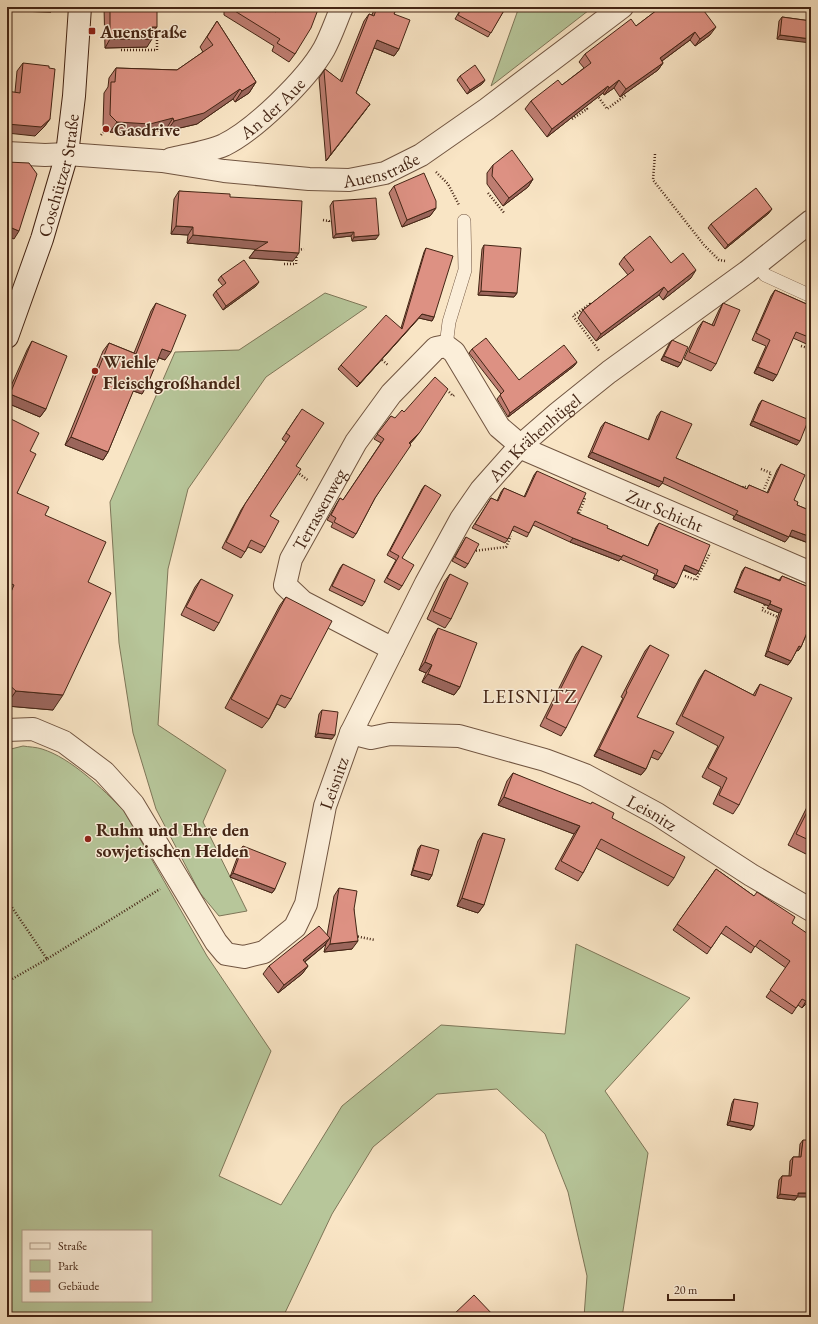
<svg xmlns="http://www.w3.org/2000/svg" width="818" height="1324" viewBox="0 0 818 1324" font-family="'EB Garamond',serif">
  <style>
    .green { fill: #b7c69a; stroke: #7e7658; fill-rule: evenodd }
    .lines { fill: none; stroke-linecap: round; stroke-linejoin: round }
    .lane-casing { stroke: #715541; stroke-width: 14 }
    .street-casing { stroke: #715541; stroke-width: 24 }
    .secondary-casing { stroke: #442515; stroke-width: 24 }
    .path { stroke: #442515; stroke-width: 2.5; stroke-dasharray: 1 2; stroke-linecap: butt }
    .lane { stroke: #fbeed9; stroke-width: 13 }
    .street { stroke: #fbeed9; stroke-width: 22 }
    .secondary { stroke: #fbeed9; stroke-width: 22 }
    .wall { fill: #be7d71; stroke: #442515 }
    .shaded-wall { fill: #9b665c; stroke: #442515 }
    .building { fill: #dd9183; stroke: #442515 }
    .poi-dot { fill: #8f2418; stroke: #fbeed9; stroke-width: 1.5 }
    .labels { text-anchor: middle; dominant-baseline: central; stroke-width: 3; stroke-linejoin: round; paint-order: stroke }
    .poi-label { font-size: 18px; font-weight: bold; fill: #442515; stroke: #fbeed9; text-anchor: start }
    .street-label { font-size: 18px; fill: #442515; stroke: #fbeed9 }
    .quarter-label { font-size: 20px; letter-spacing: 1px; fill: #442515; stroke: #fbeed9 }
  </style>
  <rect width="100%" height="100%" fill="#f9e5c5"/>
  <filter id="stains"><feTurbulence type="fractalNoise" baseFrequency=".005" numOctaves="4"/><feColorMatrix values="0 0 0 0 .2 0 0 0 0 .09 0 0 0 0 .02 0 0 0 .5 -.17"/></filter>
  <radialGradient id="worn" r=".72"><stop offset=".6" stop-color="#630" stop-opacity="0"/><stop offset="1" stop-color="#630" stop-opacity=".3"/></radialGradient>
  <g class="green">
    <path d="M 519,7 L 593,7 L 491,86 Z"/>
    <path d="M 325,293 L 367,307 L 266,377 L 188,489 L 168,569 L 158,725 L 226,770 L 203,822 L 247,911 L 219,916 L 200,893 L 156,809 L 133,733 L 119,643 L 110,502 L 175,352 L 239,350 Z"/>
    <path d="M 23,746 C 29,747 36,747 42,749 C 71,758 103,789 124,811 L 207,956 L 271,1051 L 219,1176 L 281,1205 L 342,1106 L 441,1025 L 565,1034 L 576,944 L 690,998 L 605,1091 L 648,1153 L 622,1317 L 584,1317 L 587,1276 L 568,1192 L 545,1134 L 497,1089 L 437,1094 L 373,1147 L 332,1214 L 283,1317 L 7,1317 L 7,750 ZM 23,1231 L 151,1231 L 151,1301 L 23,1301 Z"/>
  </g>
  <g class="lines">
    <g class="lane-casing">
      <g id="lane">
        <path d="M 757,264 L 765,275 L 811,296"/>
        <path d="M 446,346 L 449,322 L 465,270 L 464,221"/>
      </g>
    </g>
    <g class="street-casing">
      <g id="street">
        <path id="s1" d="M 7,153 L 45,155 L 67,154 L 162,161 L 224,171 L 309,179 L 349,180 L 385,173 L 421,155 L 487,109 L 622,7"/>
        <path id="s2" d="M 171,159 C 188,155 208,152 224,145 C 255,130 307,79 324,49 C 331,36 336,21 342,7"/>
        <path id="s3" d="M 393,649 L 303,602 L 285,585 L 291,559 L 356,442 L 391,394 L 436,348 L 446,346 L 454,352 L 499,427 L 526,450 L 811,573"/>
        <path id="s4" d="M 7,730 L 33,729 L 64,742 L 104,772 L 133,804 L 216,942 L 226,954 L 244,957 L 264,952 L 295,927 L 306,904 L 325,806 L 351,733 L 426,583 L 461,519 L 481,490 L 520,446 L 558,413 L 609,372 L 747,272 L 811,221"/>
        <path id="s5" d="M 351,733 L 371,738 L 390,734 L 459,736 L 545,760 L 585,775 L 657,814 L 751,875 L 811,910"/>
      </g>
    </g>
    <g class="secondary-casing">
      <g id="secondary">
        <path id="s6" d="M 7,337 L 42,239 L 67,154 L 74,96 L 80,7"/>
      </g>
    </g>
    <g class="path">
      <path d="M 121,50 L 157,50 L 157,36"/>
      <path d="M 597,95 L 607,109 L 626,95"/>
      <path d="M 572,119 L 587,109 L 584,105"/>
      <path d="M 101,135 L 106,129"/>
      <path d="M 655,154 L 653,180 L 704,245 L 719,260 L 725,261"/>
      <path d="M 436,172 L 448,184 L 459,205"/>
      <path d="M 488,193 L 505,214"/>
      <path d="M 323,220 L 329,221 L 329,223"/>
      <path d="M 284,264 L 296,264 L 297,250 L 304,249"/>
      <path d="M 591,307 L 590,304 L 573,316 L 600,352"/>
      <path d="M 801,346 L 811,349"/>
      <path d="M 382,360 L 388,365"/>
      <path d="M 449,392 L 453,396 L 454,395"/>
      <path d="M 761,469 L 771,473 L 762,494"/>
      <path d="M 297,472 L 309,481"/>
      <path d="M 742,490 L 743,486 L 750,489"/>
      <path d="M 578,516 L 585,498"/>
      <path d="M 473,551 L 506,547 L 511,536"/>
      <path d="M 685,576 L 696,580 L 710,553"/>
      <path d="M 766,602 L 762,610 L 780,618"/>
      <path d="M 7,900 L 47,959 L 160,889"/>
      <path d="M 355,936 L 375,940"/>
      <path d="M 7,982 L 47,959"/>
      <path d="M 7,1306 L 13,1317"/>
    </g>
    <use href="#lane" class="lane"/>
    <use href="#street" class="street"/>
    <use href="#secondary" class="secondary"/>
  </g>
  <g class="wall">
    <path d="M 14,7 L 54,7 L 51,12 L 14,11 Z"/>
    <path d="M 104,7 L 157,7 L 152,34 L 147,47 L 105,48 Z"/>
    <path d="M 225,7 L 269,7 L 274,11 L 276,7 L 319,7 L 295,54 L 289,62 L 272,51 L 274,46 L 224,15 L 224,8 Z"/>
    <path d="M 375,7 L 397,7 L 394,14 L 399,49 L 394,56 L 374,48 L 356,93 L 370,104 L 326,161 L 319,78 L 325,69 L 340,81 L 364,21 L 369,14 L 372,15 Z"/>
    <path d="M 462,7 L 506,7 L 488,37 L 455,19 Z"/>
    <path d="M 661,7 L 710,35 L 695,46 L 690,40 L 662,61 L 663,63 L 658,70 L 620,97 L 614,88 L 604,95 L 603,93 L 547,137 L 525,109 L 531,101 L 562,85 L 584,68 L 579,62 L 585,54 L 636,26 Z"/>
    <path d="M 782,17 L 811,21 L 777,39 L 779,21 Z"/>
    <path d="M 217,21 L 256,82 L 249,93 L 235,102 L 233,99 L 197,124 L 167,131 L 166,129 L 143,135 L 110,132 L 103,126 L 104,93 L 108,87 L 109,78 L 116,68 L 177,70 L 203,52 L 200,47 Z"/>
    <path d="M 811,44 L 811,85 L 807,85 Z"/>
    <path d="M 23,63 L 50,119 L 44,127 L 35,136 L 15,92 L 17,71 Z"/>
    <path d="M 460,76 L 485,80 L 482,84 L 467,94 L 457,80 Z"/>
    <path d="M 493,165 L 533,179 L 528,187 L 503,206 L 487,184 L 487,173 Z"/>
    <path d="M 394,186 L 436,208 L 430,216 L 402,227 L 389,193 Z"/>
    <path d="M 179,191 L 230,197 L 293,261 L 249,258 L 255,250 L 257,249 L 187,243 L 188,235 L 171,234 L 174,199 Z"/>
    <path d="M 333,201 L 376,239 L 352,241 L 351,236 L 333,238 L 330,206 Z"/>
    <path d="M 769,213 L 725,249 L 708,228 L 711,224 Z"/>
    <path d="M 484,245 L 517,293 L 514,297 L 478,295 L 482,249 Z"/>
    <path d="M 426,248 L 434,317 L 432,321 L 419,318 L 357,387 L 338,369 L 341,365 L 401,328 L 424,252 Z"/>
    <path d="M 624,257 L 671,263 L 691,278 L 663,300 L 659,295 L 596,341 L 578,318 L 583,310 L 628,275 L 619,264 Z"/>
    <path d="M 221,276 L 256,286 L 223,310 L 213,295 L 216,291 L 223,286 L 218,280 Z"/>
    <path d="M 775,290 L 811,306 L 811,346 L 793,338 L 773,381 L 754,373 L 766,346 L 752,340 L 771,296 Z"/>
    <path d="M 156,303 L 165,360 L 159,358 L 142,394 L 133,391 L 108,452 L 103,460 L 65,445 L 103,351 L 109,343 L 134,353 L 151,311 Z"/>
    <path d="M 723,303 L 716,364 L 711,371 L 684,359 L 698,328 L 703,321 L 712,325 L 719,310 Z"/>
    <path d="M 672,340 L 681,363 L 678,367 L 661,360 L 669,344 Z"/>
    <path d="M 32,341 L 46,409 L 40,417 L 7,403 L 7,395 L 27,350 Z"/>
    <path d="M 472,349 L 519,380 L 577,362 L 574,366 L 508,417 L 497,399 L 501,394 L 469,353 Z"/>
    <path d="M 762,400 L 797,445 L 750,425 L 759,404 Z"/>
    <path d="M 661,411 L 676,458 L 747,489 L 749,485 L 767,493 L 777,470 L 781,464 L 794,500 L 797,505 L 811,511 L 811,544 L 789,536 L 785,542 L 733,519 L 734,516 L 662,483 L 659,487 L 588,457 L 601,427 L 605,422 L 648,440 L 657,416 Z"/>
    <path d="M 298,415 L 296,466 L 270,516 L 265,547 L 261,553 L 248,547 L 241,558 L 222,548 L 241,510 L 286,442 L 282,439 Z"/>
    <path d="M 391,416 L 416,437 L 410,444 L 375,498 L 356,534 L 353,538 L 331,527 L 333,523 L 327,520 L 337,503 L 340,498 L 343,500 L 381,443 L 374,439 Z"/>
    <path d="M 7,417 L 30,451 L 17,493 L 45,515 L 88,582 L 53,710 L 7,706 Z"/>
    <path d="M 537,471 L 577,513 L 607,528 L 648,546 L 656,527 L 659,523 L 699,571 L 696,575 L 683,570 L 674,588 L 653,579 L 655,574 L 620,559 L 619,561 L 570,542 L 533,525 L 527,537 L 512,530 L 508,539 L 505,543 L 472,528 L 491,498 L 497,501 L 501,492 L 504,488 L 524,497 L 534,475 Z"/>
    <path d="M 425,485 L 402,558 L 402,586 L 399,590 L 384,582 L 396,560 L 387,555 L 422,489 Z"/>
    <path d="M 466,537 L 468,564 L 465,568 L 452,561 Z"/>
    <path d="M 343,564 L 365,602 L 362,606 L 329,590 L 340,568 Z"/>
    <path d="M 745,567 L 779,580 L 782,576 L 811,588 L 811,626 L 810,626 L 801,647 L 798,651 L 797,650 L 791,661 L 788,665 L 765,656 L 779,613 L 767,608 L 769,606 L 734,592 L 742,571 Z"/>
    <path d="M 450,574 L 451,619 L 445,628 L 427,619 L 444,582 Z"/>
    <path d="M 201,579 L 219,623 L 214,631 L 181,615 L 195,587 Z"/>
    <path d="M 286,597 L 291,699 L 285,708 L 277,704 L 269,719 L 262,728 L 225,708 L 280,605 Z"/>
    <path d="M 438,628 L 460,687 L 454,695 L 422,682 L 426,673 L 419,670 L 433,636 Z"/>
    <path d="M 650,645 L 637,717 L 662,754 L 658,760 L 651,757 L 646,769 L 641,775 L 594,756 L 623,698 L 621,697 L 645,651 Z"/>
    <path d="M 582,646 L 566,728 L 561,736 L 540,726 L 576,654 Z"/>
    <path d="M 705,670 L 753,695 L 760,684 L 739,805 L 733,814 L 713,804 L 721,787 L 702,777 L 718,746 L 676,724 L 699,679 Z"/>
    <path d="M 322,710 L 332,739 L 315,737 L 319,714 Z"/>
    <path d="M 513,773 L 612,818 L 674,878 L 668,886 L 596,848 L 583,873 L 578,881 L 555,869 L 574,834 L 498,805 L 507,781 Z"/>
    <path d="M 811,799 L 811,851 L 808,855 L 788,845 Z"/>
    <path d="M 483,833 L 484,905 L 478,913 L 457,906 L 478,841 Z"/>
    <path d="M 421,845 L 432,875 L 429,880 L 411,875 L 418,849 Z"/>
    <path d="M 243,846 L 275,889 L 272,893 L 230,877 L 240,850 Z"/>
    <path d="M 716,869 L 792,923 L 811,996 L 806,1004 L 802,1008 L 798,1005 L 792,1014 L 766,997 L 786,968 L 755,946 L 751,953 L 721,933 L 707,954 L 673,930 Z"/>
    <path d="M 339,888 L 354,909 L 352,949 L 324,952 L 326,943 L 324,946 L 305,962 L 308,966 L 302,974 L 278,993 L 263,974 L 269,966 L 327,935 L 334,896 Z"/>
    <path d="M 734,1099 L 754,1126 L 751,1130 L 727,1125 L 732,1103 Z"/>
    <path d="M 803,1140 L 797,1197 L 795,1200 L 777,1198 L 779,1180 L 782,1176 L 789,1176 L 790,1161 L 793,1157 L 799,1157 L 800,1144 Z"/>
  </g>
  <g class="shaded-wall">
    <path d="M 16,7 L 54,7 L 51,12 L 14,11 Z"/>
    <path d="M 152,27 L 157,27 L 151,35 Z"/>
    <path d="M 716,27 L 710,35 L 695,46 L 700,39 Z"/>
    <path d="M 695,32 L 690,40 L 655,66 L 660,58 Z"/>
    <path d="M 780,35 L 811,39 L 811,43 L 777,39 Z"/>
    <path d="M 110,39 L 152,39 L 147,47 L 105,48 Z"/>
    <path d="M 377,40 L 399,49 L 394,56 L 372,47 Z"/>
    <path d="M 663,63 L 658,70 L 620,97 L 626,89 Z"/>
    <path d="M 485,80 L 482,84 L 467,94 L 470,90 Z"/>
    <path d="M 619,80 L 614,88 L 604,95 L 609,88 Z"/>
    <path d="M 809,81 L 811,81 L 811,85 L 807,85 Z"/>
    <path d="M 256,82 L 249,93 L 235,102 L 242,91 Z"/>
    <path d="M 608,86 L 603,93 L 547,137 L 552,129 Z"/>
    <path d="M 240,89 L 233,99 L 197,124 L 167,131 L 174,121 Z"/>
    <path d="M 370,104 L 365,111 L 326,161 L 331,154 Z"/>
    <path d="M 173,118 L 166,129 L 143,135 L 110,132 L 117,122 Z"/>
    <path d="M 50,119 L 44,127 L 35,136 L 7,133 L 7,124 Z"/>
    <path d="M 533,179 L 528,187 L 503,206 L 509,198 Z"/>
    <path d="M 436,208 L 430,216 L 402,227 L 407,220 Z"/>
    <path d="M 772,209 L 769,213 L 725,249 L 728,245 Z"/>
    <path d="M 7,226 L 19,231 L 14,239 L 7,236 Z"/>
    <path d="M 176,226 L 193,227 L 188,235 L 171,234 Z"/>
    <path d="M 354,232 L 351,236 L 333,238 L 336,234 Z"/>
    <path d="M 193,235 L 268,242 L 262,250 L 187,243 Z"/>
    <path d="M 379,235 L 376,239 L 352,241 L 354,237 Z"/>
    <path d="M 255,250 L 299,253 L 293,261 L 249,258 Z"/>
    <path d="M 696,270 L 691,278 L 663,300 L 668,292 Z"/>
    <path d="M 259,282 L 256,286 L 223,310 L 226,306 Z"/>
    <path d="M 664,287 L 659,295 L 596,341 L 601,334 Z"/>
    <path d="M 481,291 L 517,293 L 514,297 L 478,295 Z"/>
    <path d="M 422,314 L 434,317 L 432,321 L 419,318 L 357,387 L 360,383 Z"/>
    <path d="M 162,349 L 171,352 L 165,360 L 157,357 Z"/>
    <path d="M 664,356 L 681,363 L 678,367 L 661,360 Z"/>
    <path d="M 577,362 L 574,366 L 508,417 L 510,413 Z"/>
    <path d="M 758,367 L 777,375 L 773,381 L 754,373 Z"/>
    <path d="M 137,382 L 147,386 L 142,394 L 131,390 Z"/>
    <path d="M 10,394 L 46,409 L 40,417 L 7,403 L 7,398 Z"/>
    <path d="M 753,421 L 800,441 L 797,445 L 750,425 Z"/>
    <path d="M 420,432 L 416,437 L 406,448 L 409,443 Z"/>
    <path d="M 71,437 L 108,452 L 103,460 L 65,445 Z"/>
    <path d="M 592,452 L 663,482 L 659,487 L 588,457 Z"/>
    <path d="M 736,514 L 789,537 L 785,542 L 733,519 Z"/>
    <path d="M 792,530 L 811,537 L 811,544 L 788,535 Z"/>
    <path d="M 573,538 L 622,557 L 619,561 L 570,542 Z"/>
    <path d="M 685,565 L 699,571 L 696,575 L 683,569 Z"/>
    <path d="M 656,575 L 677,584 L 674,588 L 653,579 Z"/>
    <path d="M 736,588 L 771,601 L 769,606 L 734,592 Z"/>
    <path d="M 770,604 L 782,609 L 779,613 L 767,608 Z"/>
    <path d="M 799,646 L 801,647 L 798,651 L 796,650 Z"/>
    <path d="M 768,651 L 791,661 L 788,665 L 765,656 Z"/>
    <path d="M 425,662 L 432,665 L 426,673 L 419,670 Z"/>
    <path d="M 428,674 L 460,687 L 454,695 L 422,682 Z"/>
    <path d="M 16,691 L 63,695 L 53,710 L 7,706 L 7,704 Z"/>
    <path d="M 318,733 L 335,735 L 332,739 L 315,737 Z"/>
    <path d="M 599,749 L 646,769 L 641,775 L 594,756 Z"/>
    <path d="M 504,797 L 580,826 L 574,834 L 498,805 Z"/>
    <path d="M 413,870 L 432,875 L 429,880 L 411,875 Z"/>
    <path d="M 233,873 L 275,889 L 272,893 L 230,877 Z"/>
    <path d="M 462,898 L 484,905 L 478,913 L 457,906 Z"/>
    <path d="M 330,938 L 324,946 L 297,968 L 303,960 Z"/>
    <path d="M 358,941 L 352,949 L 324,952 L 330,944 Z"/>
    <path d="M 308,966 L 302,974 L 278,993 L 284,985 Z"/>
    <path d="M 810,998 L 806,1004 L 802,1008 L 806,1001 Z"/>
    <path d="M 730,1121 L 754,1126 L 751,1130 L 727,1125 Z"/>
    <path d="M 798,1193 L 811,1193 L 811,1197 L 797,1197 L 795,1200 L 777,1198 L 780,1194 Z"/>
  </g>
  <g class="building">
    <path d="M 110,7 L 157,7 L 157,27 L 152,27 L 152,39 L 110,39 Z"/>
    <path d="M 230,7 L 269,7 L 276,12 L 278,7 L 319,7 L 311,28 L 295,54 L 277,43 L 280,39 L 230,8 Z"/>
    <path d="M 377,7 L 397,7 L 394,14 L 410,20 L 399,49 L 377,40 L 356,93 L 370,104 L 331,154 L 324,71 L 325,69 L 342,82 L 369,14 L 374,16 Z"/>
    <path d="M 462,7 L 506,7 L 491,33 L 458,15 Z"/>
    <path d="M 661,7 L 701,7 L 716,27 L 700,39 L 695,32 L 660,58 L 663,63 L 626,89 L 619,80 L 609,88 L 608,86 L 552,129 L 531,101 L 558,80 L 562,85 L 591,63 L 585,54 L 631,19 L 636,26 Z"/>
    <path d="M 782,17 L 811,21 L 811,39 L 780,35 Z"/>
    <path d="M 217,21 L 256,82 L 242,91 L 240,89 L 204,113 L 174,121 L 173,118 L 150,124 L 117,122 L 110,115 L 111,82 L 115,82 L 116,68 L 177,70 L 213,45 L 207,37 Z"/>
    <path d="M 23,63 L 49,66 L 49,68 L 55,69 L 50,119 L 41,127 L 7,124 L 7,91 L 20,93 Z"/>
    <path d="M 475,65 L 485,80 L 470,90 L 460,76 Z"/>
    <path d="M 811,66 L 811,81 L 809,81 Z"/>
    <path d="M 512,150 L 533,179 L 509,198 L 492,176 L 493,165 Z"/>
    <path d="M 7,162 L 29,163 L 37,174 L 19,231 L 7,226 Z"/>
    <path d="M 424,173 L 436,201 L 436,208 L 407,220 L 394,186 Z"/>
    <path d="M 756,188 L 772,209 L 728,245 L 711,224 Z"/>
    <path d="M 179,191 L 230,194 L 230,197 L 302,201 L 299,253 L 255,250 L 268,242 L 193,235 L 193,227 L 176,226 Z"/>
    <path d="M 376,198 L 379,235 L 354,237 L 354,232 L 336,234 L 333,201 Z"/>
    <path d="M 650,236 L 671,263 L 683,253 L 696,270 L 668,292 L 664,287 L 601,334 L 583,310 L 634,270 L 624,257 Z"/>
    <path d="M 484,245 L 521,248 L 517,293 L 481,291 Z"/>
    <path d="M 426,248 L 453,256 L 434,317 L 422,314 L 360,383 L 341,365 L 386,315 L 402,329 Z"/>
    <path d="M 244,260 L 259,282 L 226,306 L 216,291 L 226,283 L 221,276 Z"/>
    <path d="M 775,290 L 811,306 L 811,338 L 796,332 L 777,375 L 758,367 L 770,340 L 756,333 Z"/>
    <path d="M 156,303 L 186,315 L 171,352 L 162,349 L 147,386 L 137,382 L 108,452 L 71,437 L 109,343 L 136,354 Z"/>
    <path d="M 723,303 L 740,310 L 716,364 L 689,352 L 703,321 L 714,326 Z"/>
    <path d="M 486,338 L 519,380 L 564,345 L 577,362 L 510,413 L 500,395 L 504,391 L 472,349 Z"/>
    <path d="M 672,340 L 688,347 L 681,363 L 664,356 Z"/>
    <path d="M 32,341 L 67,356 L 46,409 L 10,394 Z"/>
    <path d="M 435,377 L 448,389 L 420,432 L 409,443 L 411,445 L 375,498 L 356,534 L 334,522 L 336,518 L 331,515 L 340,498 L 343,500 L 384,439 L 377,434 L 391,416 L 395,418 L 402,410 L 404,412 Z"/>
    <path d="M 762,400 L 807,419 L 808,421 L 800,441 L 753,421 Z"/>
    <path d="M 302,409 L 324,423 L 296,466 L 301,469 L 270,516 L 279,521 L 265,547 L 251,540 L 245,552 L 226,542 L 245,504 L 290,436 L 286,433 Z"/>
    <path d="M 661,411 L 692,424 L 676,458 L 747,489 L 749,485 L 768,493 L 781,464 L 805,475 L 794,500 L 798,502 L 797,505 L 811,511 L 811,537 L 792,530 L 789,537 L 736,514 L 738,511 L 664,477 L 663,482 L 592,452 L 605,422 L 649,440 Z"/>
    <path d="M 7,417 L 39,433 L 30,451 L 36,454 L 17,493 L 49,507 L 45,515 L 106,542 L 88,582 L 111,593 L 63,695 L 16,691 L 7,683 L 7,601 L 14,585 L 7,582 Z"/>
    <path d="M 537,471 L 586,493 L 577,513 L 608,526 L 607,528 L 648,546 L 659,523 L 710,545 L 699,571 L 685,565 L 677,584 L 656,575 L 658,570 L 623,555 L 622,557 L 573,538 L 535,521 L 529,533 L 514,526 L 508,539 L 475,524 L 491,498 L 498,501 L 504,488 L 525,497 Z"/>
    <path d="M 425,485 L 441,495 L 402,558 L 414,565 L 402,586 L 387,578 L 399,556 L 390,551 Z"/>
    <path d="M 466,537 L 479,544 L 468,564 L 455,557 Z"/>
    <path d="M 343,564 L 375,580 L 365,602 L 332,586 Z"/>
    <path d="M 745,567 L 780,581 L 782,576 L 811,588 L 811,623 L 801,647 L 799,646 L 791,661 L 768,651 L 782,609 L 770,604 L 771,601 L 736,588 Z"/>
    <path d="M 450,574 L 468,583 L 451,619 L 433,611 Z"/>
    <path d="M 201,579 L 233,595 L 219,623 L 186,607 Z"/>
    <path d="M 286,597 L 332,621 L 291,699 L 281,695 L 269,719 L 231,699 Z"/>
    <path d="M 438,628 L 477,643 L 460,687 L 428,674 L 432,665 L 425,662 Z"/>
    <path d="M 650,645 L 669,655 L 637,717 L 674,732 L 662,754 L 654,750 L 646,769 L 599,749 L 627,692 L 626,691 Z"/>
    <path d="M 582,646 L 602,656 L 566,728 L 546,718 Z"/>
    <path d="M 705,670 L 755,696 L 760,684 L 792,698 L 739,805 L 719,795 L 727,778 L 708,768 L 724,737 L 682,716 Z"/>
    <path d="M 322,710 L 338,712 L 335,735 L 318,733 Z"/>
    <path d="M 513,773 L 591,804 L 592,802 L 614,813 L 612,818 L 685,857 L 674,878 L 601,839 L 583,873 L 561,861 L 580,826 L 504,797 Z"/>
    <path d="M 811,804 L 811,841 L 796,834 Z"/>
    <path d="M 483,833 L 505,839 L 484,905 L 462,898 Z"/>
    <path d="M 421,845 L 439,850 L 432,875 L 413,870 Z"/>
    <path d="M 243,846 L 286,863 L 275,889 L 233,873 Z"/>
    <path d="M 716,869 L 754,896 L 757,892 L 795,917 L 792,923 L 811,936 L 811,996 L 806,1001 L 802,999 L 796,1008 L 770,990 L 790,961 L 760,940 L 755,947 L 726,926 L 711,948 L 677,924 Z"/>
    <path d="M 339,888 L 357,891 L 354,909 L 358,941 L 330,944 Z"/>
    <path d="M 319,926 L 330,938 L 303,960 L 308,966 L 284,985 L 269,966 Z"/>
    <path d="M 734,1099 L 758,1103 L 754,1126 L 730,1121 Z"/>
    <path d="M 803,1140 L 811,1140 L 811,1193 L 798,1193 L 798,1196 L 780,1194 L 782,1176 L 791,1176 L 793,1157 L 801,1157 Z"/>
    <path d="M 474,1295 L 495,1317 L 451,1317 Z"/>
  </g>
  <g class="poi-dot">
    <rect x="88" y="27" width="8" height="8" rx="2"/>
    <circle cx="106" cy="129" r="4"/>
    <circle cx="95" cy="371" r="4"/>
    <circle cx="88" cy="839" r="4"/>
  </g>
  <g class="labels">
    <g class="poi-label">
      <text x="100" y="31">Auenstraße</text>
      <text x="114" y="129">Gasdrive</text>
      <text x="103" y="361">Wiehle<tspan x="103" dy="21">Fleischgroßhandel</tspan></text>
      <text x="96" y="829">Ruhm und Ehre den<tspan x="96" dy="21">sowjetischen Helden</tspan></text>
    </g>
    <g class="street-label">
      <text stroke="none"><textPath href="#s2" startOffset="116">An der Aue</textPath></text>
      <text stroke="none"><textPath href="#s1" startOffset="377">Auenstraße</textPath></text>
      <text stroke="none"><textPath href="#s6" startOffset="170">Coschützer Straße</textPath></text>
      <text stroke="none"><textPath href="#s4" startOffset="962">Am Krähenhügel</textPath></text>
      <text stroke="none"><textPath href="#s3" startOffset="210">Terrassenweg</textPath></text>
      <text stroke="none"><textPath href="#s3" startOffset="705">Zur Schicht</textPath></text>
      <text stroke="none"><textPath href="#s4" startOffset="558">Leisnitz</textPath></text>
      <text stroke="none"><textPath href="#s5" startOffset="318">Leisnitz</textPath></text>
    </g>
    <g class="quarter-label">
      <text x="530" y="696">LEISNITZ</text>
    </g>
  </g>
  <rect width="818" height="1324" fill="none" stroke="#f9e5c5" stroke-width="24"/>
  <rect x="8" y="8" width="802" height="1308" fill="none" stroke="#442515" stroke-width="2"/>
  <rect x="12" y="12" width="794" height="1300" fill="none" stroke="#442515"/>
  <rect x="22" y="1230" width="130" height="72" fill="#fbeed9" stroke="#b29e8b"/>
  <rect x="30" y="1243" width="20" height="6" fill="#fbeed9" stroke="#b29e8b"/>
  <text x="58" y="1250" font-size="12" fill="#442515">Straße</text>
  <rect x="30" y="1260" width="20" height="12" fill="#b7c69a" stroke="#b29e8b"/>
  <text x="58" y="1270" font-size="12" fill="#442515">Park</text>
  <rect x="30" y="1280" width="20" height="12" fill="#dd9183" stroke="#b29e8b"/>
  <text x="58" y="1290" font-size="12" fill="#442515">Gebäude</text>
  <path d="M668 1294v6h66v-6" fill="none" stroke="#442515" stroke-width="2"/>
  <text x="674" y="1294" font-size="12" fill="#442515" stroke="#fbeed9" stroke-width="3" paint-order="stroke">20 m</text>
  <rect width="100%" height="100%" filter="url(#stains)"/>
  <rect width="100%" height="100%" fill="url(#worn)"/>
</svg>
